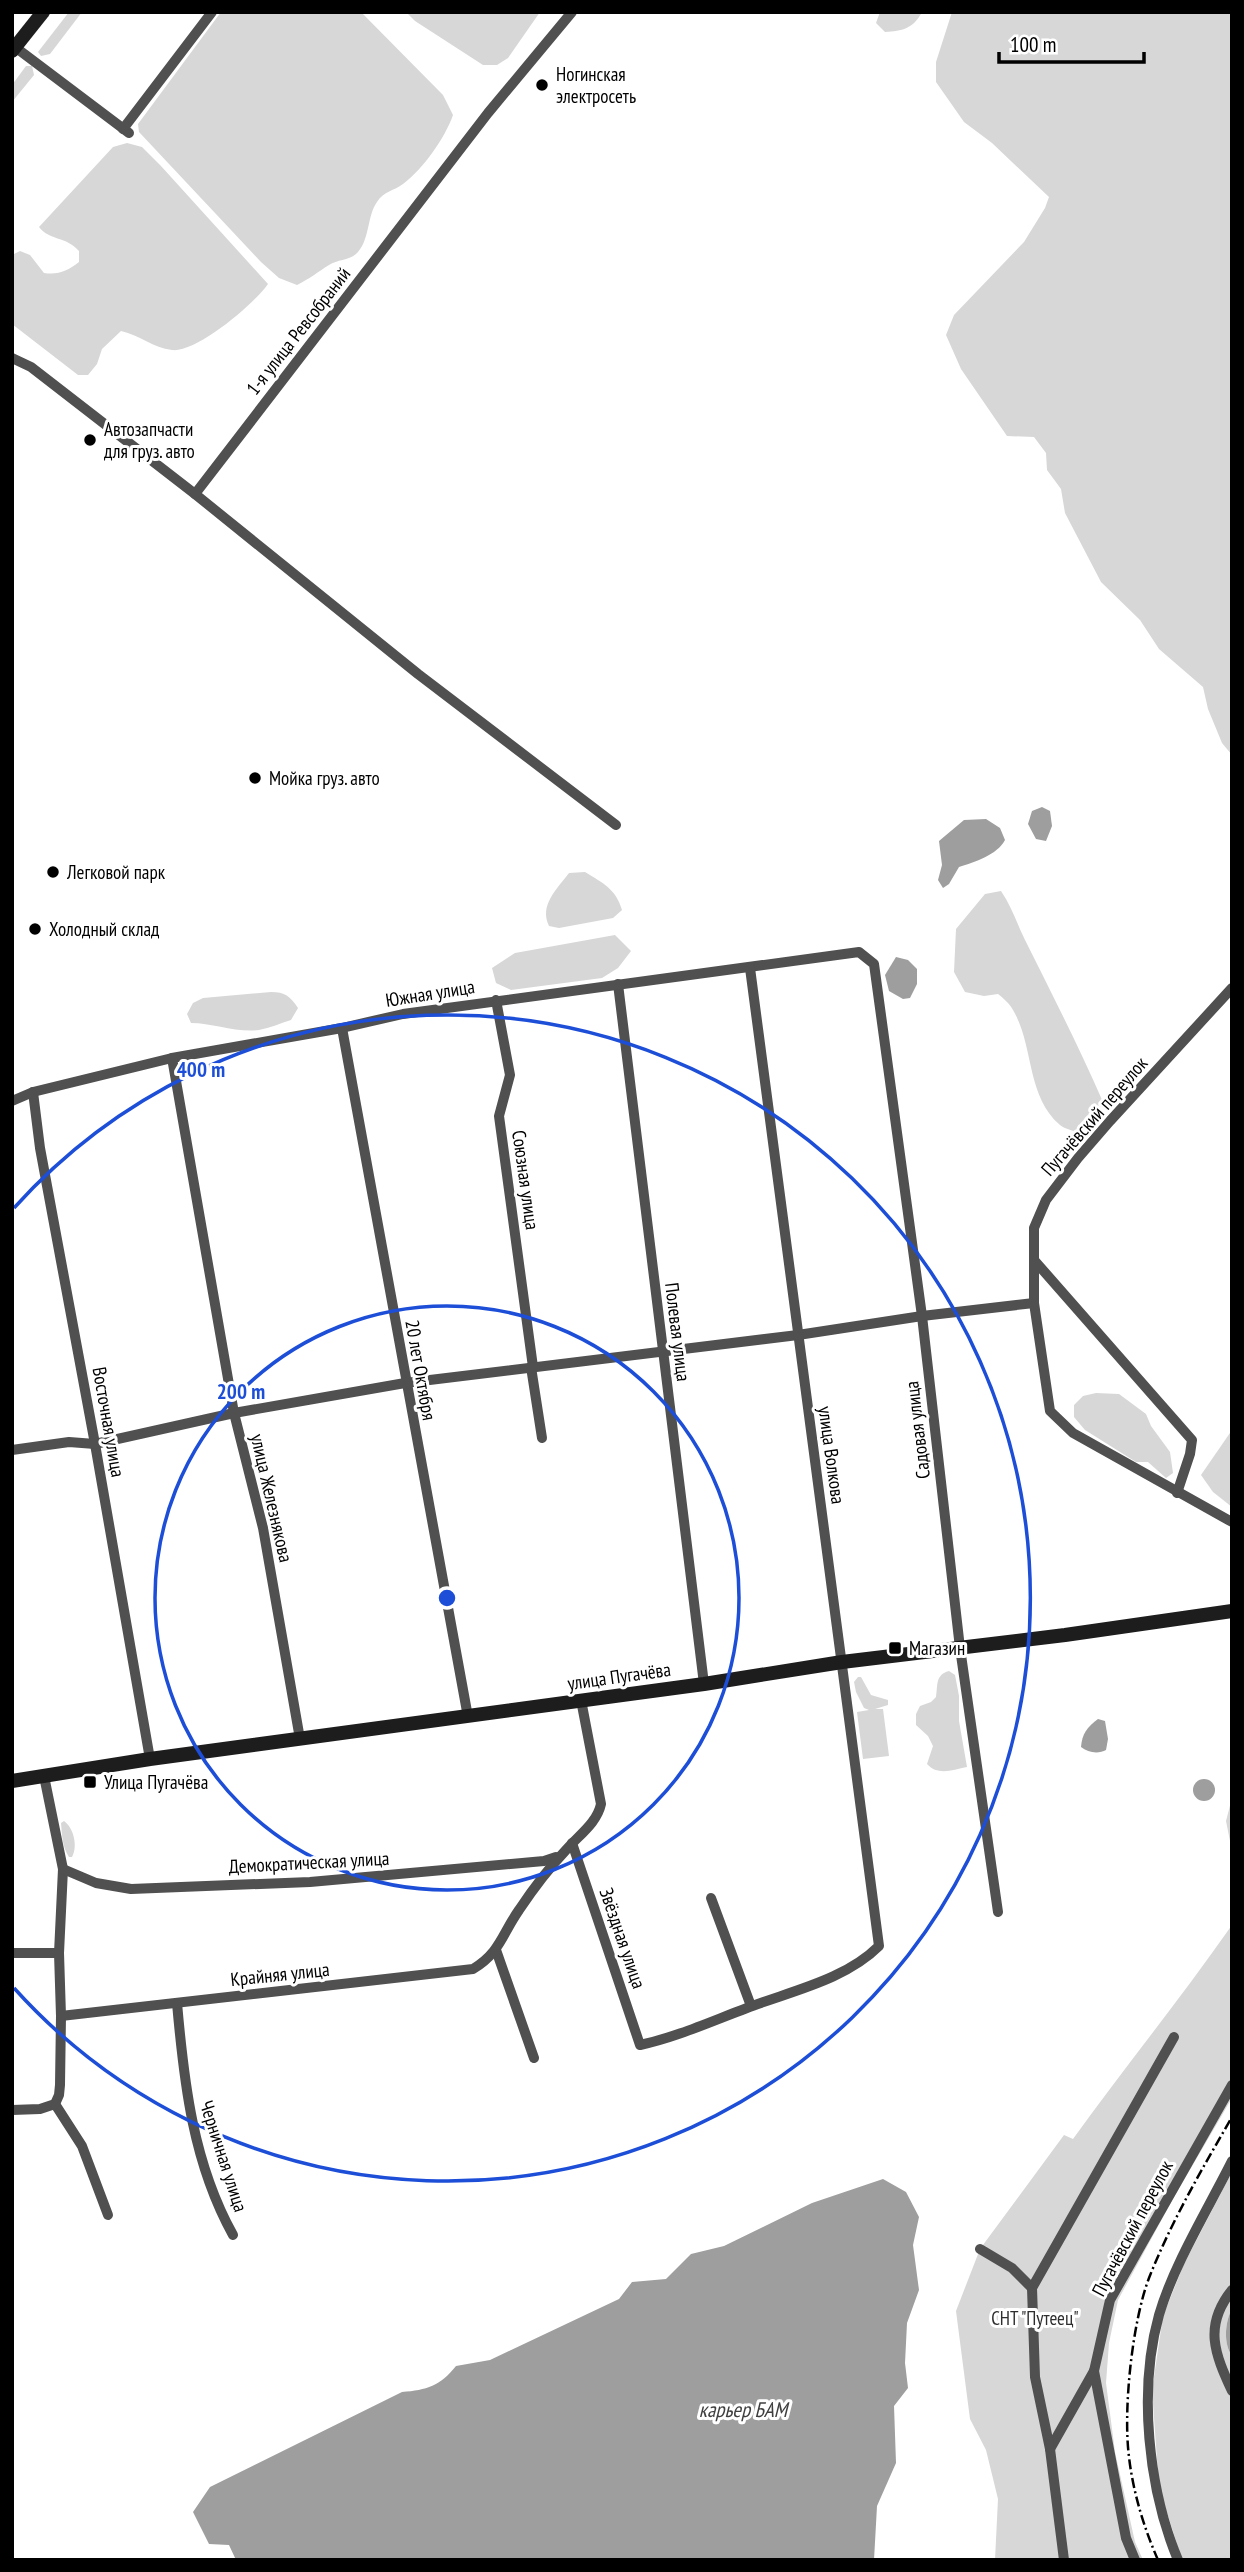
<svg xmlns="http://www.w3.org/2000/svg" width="1244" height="2572" viewBox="0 0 1244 2572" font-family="'PT Sans Narrow',sans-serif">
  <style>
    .green { fill: #d7d7d7 }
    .water { fill: #9e9e9e }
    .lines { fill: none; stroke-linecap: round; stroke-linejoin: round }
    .street { stroke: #505050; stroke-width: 10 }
    .secondary { stroke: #1d1d1d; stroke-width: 14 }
    .rail { stroke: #000; stroke-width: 2.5; stroke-dasharray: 10 3.5 2 3.5; stroke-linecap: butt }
    .ring { fill: none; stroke: #1d4ed8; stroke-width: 3.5 }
    .poi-dot { fill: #000; stroke: #fff; stroke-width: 2.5 }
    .labels { text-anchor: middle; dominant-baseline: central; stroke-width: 6; stroke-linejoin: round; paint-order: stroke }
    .poi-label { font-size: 19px; fill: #000; stroke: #fff; text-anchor: start }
    .street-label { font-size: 19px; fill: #000; stroke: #fff }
    .park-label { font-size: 19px; fill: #2e2e2e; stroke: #fff }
    .water-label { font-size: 21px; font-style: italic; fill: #3f3f3f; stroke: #fff }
    .centre { fill: #1d4ed8; stroke: #fff; stroke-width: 3.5 }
    .ring-label { font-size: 21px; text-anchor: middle; font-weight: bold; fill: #1d4ed8; stroke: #fff; stroke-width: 6; stroke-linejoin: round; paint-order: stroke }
  </style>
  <rect width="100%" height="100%" fill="#fff"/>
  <g class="green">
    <path d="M 69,12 L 82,12 L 50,54 L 41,56 L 38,52 Z"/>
    <path d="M 221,12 L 361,12 L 443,95 L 453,115 C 445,138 423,169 403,184 C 394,191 384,191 377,202 C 367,216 370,238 358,252 C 350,261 338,259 329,265 C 318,272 309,279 297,285 L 279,278 L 261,262 L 139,132 L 138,124 Z"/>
    <path d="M 406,12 L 540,12 L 508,58 L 497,65 L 483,65 L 415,21 Z"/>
    <path d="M 880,12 L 922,12 C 913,29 902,31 885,32 L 876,23 Z"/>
    <path d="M 952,12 L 1232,12 L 1232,755 L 1222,743 L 1208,709 L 1203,687 L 1159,649 L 1140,620 L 1101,582 L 1065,513 L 1061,489 L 1047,470 L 1046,453 L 1034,437 L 1007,436 L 961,369 L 946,335 L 954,315 L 1024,242 L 1045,208 L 1049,197 L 992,143 L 964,122 L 936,82 L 936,62 Z"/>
    <path d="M 26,66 L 32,66 L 34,75 L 12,102 L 12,85 Z"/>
    <path d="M 127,143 L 142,147 L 161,166 L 268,284 C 254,304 197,353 172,350 C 153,348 140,335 121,331 L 102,349 L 97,364 L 88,375 L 78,375 L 12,324 L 12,255 L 20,251 L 30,255 L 44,273 C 59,275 67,271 79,262 L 79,251 C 66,236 50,241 39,227 L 113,147 Z"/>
    <path d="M 585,872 C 603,883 616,889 622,910 L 613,918 L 559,928 L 549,926 C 539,905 557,889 569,873 Z"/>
    <path d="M 1001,891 C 1012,907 1017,924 1025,940 C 1052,994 1079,1047 1103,1102 L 1099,1114 L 1081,1133 C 1074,1131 1065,1129 1060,1125 C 1026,1096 1034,1045 1013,1010 C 1010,1004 1003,998 998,994 L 984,996 L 965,992 L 954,972 L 956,929 L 985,894 Z"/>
    <path d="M 615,935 L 631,951 L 618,968 L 602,978 L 511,990 L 496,983 L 492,968 L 515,953 Z"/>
    <path d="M 271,992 C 285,992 290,996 298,1008 L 291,1020 C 281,1023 270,1028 259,1030 C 237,1033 213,1023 191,1023 L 187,1014 L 193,1003 L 203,998 Z"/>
    <path d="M 1096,1393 L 1119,1394 L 1146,1414 L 1151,1426 L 1170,1452 L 1173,1473 L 1166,1478 L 1148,1462 L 1136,1462 L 1085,1430 L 1074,1417 L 1074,1405 L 1083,1396 Z"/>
    <path d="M 1232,1430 L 1232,1507 L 1213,1492 L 1201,1475 Z"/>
    <path d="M 949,1671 L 955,1675 L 959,1696 L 959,1721 L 967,1767 C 952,1770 938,1776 927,1764 L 933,1746 L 928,1736 L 916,1725 L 916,1714 L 920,1706 L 931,1702 L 936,1697 C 938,1685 935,1675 949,1671 Z"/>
    <path d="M 858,1677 L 861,1677 L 871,1695 L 888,1700 L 888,1705 L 875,1709 L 883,1709 L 889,1756 L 863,1759 L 857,1712 L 869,1710 L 864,1708 L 856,1692 L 854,1682 Z"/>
    <path d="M 1232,1798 L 1232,1851 L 1226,1821 Z"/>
    <path d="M 64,1821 C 74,1828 78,1847 72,1857 L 69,1857 C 62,1847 62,1834 61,1823 Z"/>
    <path d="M 1232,1925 L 1232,2098 L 1174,2197 L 1118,2300 L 1109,2343 L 1106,2383 L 1115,2452 L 1135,2542 L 1143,2560 L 995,2560 L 998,2499 L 986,2450 L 970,2419 L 956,2311 L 980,2249 L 1064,2135 L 1073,2139 C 1125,2067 1181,1998 1232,1925 Z"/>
    <path d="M 1232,2172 L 1232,2309 C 1225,2321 1223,2344 1232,2356 L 1232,2560 L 1182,2560 L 1159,2487 L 1152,2390 L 1163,2316 L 1184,2264 Z"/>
  </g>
  <g class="water">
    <path d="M 1042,807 L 1050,811 L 1052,826 L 1046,841 L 1036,839 L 1028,824 L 1032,811 Z"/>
    <path d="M 986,819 L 1000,828 L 1005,840 C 997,855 975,862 959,867 L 949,884 L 943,888 L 938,880 L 942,865 L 939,841 L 964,820 Z"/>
    <path d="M 896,957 L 908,960 L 917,969 L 917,984 L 910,998 L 903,999 L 889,991 L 885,975 Z"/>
    <path d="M 1098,1719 L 1105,1721 L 1108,1739 L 1106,1750 C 1099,1754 1088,1753 1081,1747 C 1082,1734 1087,1727 1098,1719 Z"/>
    <circle cx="1204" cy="1790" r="11"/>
    <path d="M 883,2179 L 906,2192 L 919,2217 L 913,2245 L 919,2290 L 907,2323 L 905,2363 L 908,2388 L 894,2406 L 896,2463 L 877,2506 L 874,2560 L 236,2560 L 229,2545 L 209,2544 L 193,2512 L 210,2487 L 402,2392 C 427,2390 440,2386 456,2366 L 490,2360 L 619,2299 L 632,2282 L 666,2279 L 691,2254 L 724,2246 L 812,2203 Z"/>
    <path d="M 1232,2309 L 1232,2356 C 1223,2344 1225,2321 1232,2309 Z"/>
  </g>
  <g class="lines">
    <g class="street">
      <path d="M 15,47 L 129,133"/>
      <path d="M 123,129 L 212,12"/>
      <path d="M 12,358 L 31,367 L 195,494 L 418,674 L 616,825"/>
      <path d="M 195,494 L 488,113 L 572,12"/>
      <path d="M 618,984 L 704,1684"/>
      <path d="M 1232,988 L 1110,1121 L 1078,1158 L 1046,1200 L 1034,1228 L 1034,1303 L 1050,1411 L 1073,1433 L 1232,1522"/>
      <path d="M 496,1000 L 510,1075 L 499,1116 L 533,1367"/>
      <path d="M 342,1028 L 468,1717"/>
      <path d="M 172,1058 L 234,1413 L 263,1528 L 300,1739"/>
      <path d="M 33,1092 L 40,1148 L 95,1444 L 150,1759"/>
      <path d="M 12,1101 L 33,1092 L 172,1058 L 342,1028 L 403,1014 L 859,952 L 874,964 L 922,1316 L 960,1648 L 998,1912"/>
      <path d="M 1034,1260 L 1192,1440 L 1190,1454 L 1177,1493"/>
      <path d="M 531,1367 L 542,1438"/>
      <path d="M 12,1450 L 69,1442 L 95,1444 L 234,1413 L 405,1383 L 798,1335 L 922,1316 L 1034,1303"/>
      <path d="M 44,1776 L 63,1869 L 59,1953 L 61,2016 L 60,2085 L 59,2095 L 55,2104"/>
      <path d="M 572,1843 L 640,2045 C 677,2037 712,2021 747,2008 C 791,1991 845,1980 879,1946 L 750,968"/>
      <path d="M 63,1869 L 96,1883 L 131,1889 L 310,1882 L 544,1861 L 556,1857"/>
      <path d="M 711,1898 L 751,2006"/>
      <path d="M 496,1950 L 534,2058"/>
      <path d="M 12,1953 L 59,1953"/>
      <path d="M 177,2003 C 184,2083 193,2163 233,2235"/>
      <path d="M 61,2016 L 473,1969 C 500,1953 502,1934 519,1910 C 533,1889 548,1869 566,1850 C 579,1835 597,1823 601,1804 L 581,1700"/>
      <path d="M 55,2104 L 82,2146 L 108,2215"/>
      <path d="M 12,2110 L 40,2109 L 55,2104"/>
      <path d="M 980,2249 L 1012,2268 L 1032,2288"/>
      <path d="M 1232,2290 C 1203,2326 1215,2354 1232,2391"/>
      <path d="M 1050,2449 L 1094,2371"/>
      <path d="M 1064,2560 L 1050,2449 L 1035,2377 L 1032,2288 L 1174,2037"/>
      <path d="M 1135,2560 L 1126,2538 L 1094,2371 L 1110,2300 L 1232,2085"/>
      <path d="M 1178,2560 C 1148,2488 1138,2390 1159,2315 C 1174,2264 1208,2209 1232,2161"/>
    </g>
    <g class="secondary">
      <path d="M 12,51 L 43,12"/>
      <path d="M 12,1781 L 150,1759 L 704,1684 L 842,1662 L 1065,1635 L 1232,1611"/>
    </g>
    <path class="rail" d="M 1158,2560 C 1144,2528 1133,2492 1129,2457 C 1123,2410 1132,2323 1149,2278 C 1171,2222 1202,2169 1232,2117"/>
  </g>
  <g class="ring">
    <circle cx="447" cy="1598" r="292"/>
    <path d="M14 1208A583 583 0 1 1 14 1988"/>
  </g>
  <g class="poi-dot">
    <circle cx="542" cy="85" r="7"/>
    <circle cx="90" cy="440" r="7"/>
    <circle cx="255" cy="778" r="7"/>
    <circle cx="53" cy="872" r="7"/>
    <circle cx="35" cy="929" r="7"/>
    <rect x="888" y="1641" width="14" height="14" rx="3.5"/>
    <rect x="83" y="1775" width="14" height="14" rx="3.5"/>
  </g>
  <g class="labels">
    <g class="poi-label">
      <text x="556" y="74">Ногинская<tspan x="556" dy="22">электросеть</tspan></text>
      <text x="104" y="429">Автозапчасти<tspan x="104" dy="22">для груз. авто</tspan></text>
      <text x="269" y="778">Мойка груз. авто</text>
      <text x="67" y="872">Легковой парк</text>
      <text x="49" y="929">Холодный склад</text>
      <text x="909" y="1648">Магазин</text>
      <text x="104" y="1782">Улица Пугачёва</text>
    </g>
    <g class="street-label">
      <text transform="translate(298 331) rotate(-52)">1-я улица Ревсобраний</text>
      <text transform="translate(430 993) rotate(-9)">Южная улица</text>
      <text transform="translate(1094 1116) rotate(-49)">Пугачёвский переулок</text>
      <text transform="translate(526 1180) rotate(82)">Союзная улица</text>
      <text transform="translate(678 1332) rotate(83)">Полевая улица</text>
      <text transform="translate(421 1370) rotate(80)">20 лет Октября</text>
      <text transform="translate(109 1422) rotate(80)">Восточная улица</text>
      <text transform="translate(917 1430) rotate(-97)">Садовая улица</text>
      <text transform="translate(832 1455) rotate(82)">улица Волкова</text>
      <text transform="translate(272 1498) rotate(77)">улица Железнякова</text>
      <text transform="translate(619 1676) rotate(-8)">улица Пугачёва</text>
      <text transform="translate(309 1862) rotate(-3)">Демократическая улица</text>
      <text transform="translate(623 1938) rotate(71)">Звёздная улица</text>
      <text transform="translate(280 1974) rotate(-6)">Крайняя улица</text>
      <text transform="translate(224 2156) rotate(72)">Черничная улица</text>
      <text transform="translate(1132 2228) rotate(-62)">Пугачёвский переулок</text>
    </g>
    <g class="park-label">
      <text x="1035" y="2318">СНТ "Путеец"</text>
    </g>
    <g class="water-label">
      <text x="743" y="2409">карьер БАМ</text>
    </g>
  </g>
  <circle cx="447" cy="1598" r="10" class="centre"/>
  <g class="ring-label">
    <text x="201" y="1077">400 m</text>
    <text x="241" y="1399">200 m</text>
  </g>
  <rect width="1244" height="2572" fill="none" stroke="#000000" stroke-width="28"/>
  <path d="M999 52v10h145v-10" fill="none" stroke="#000000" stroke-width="3.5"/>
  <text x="1010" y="52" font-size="21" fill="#000000" stroke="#ffffff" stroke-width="5" paint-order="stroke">100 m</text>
</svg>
